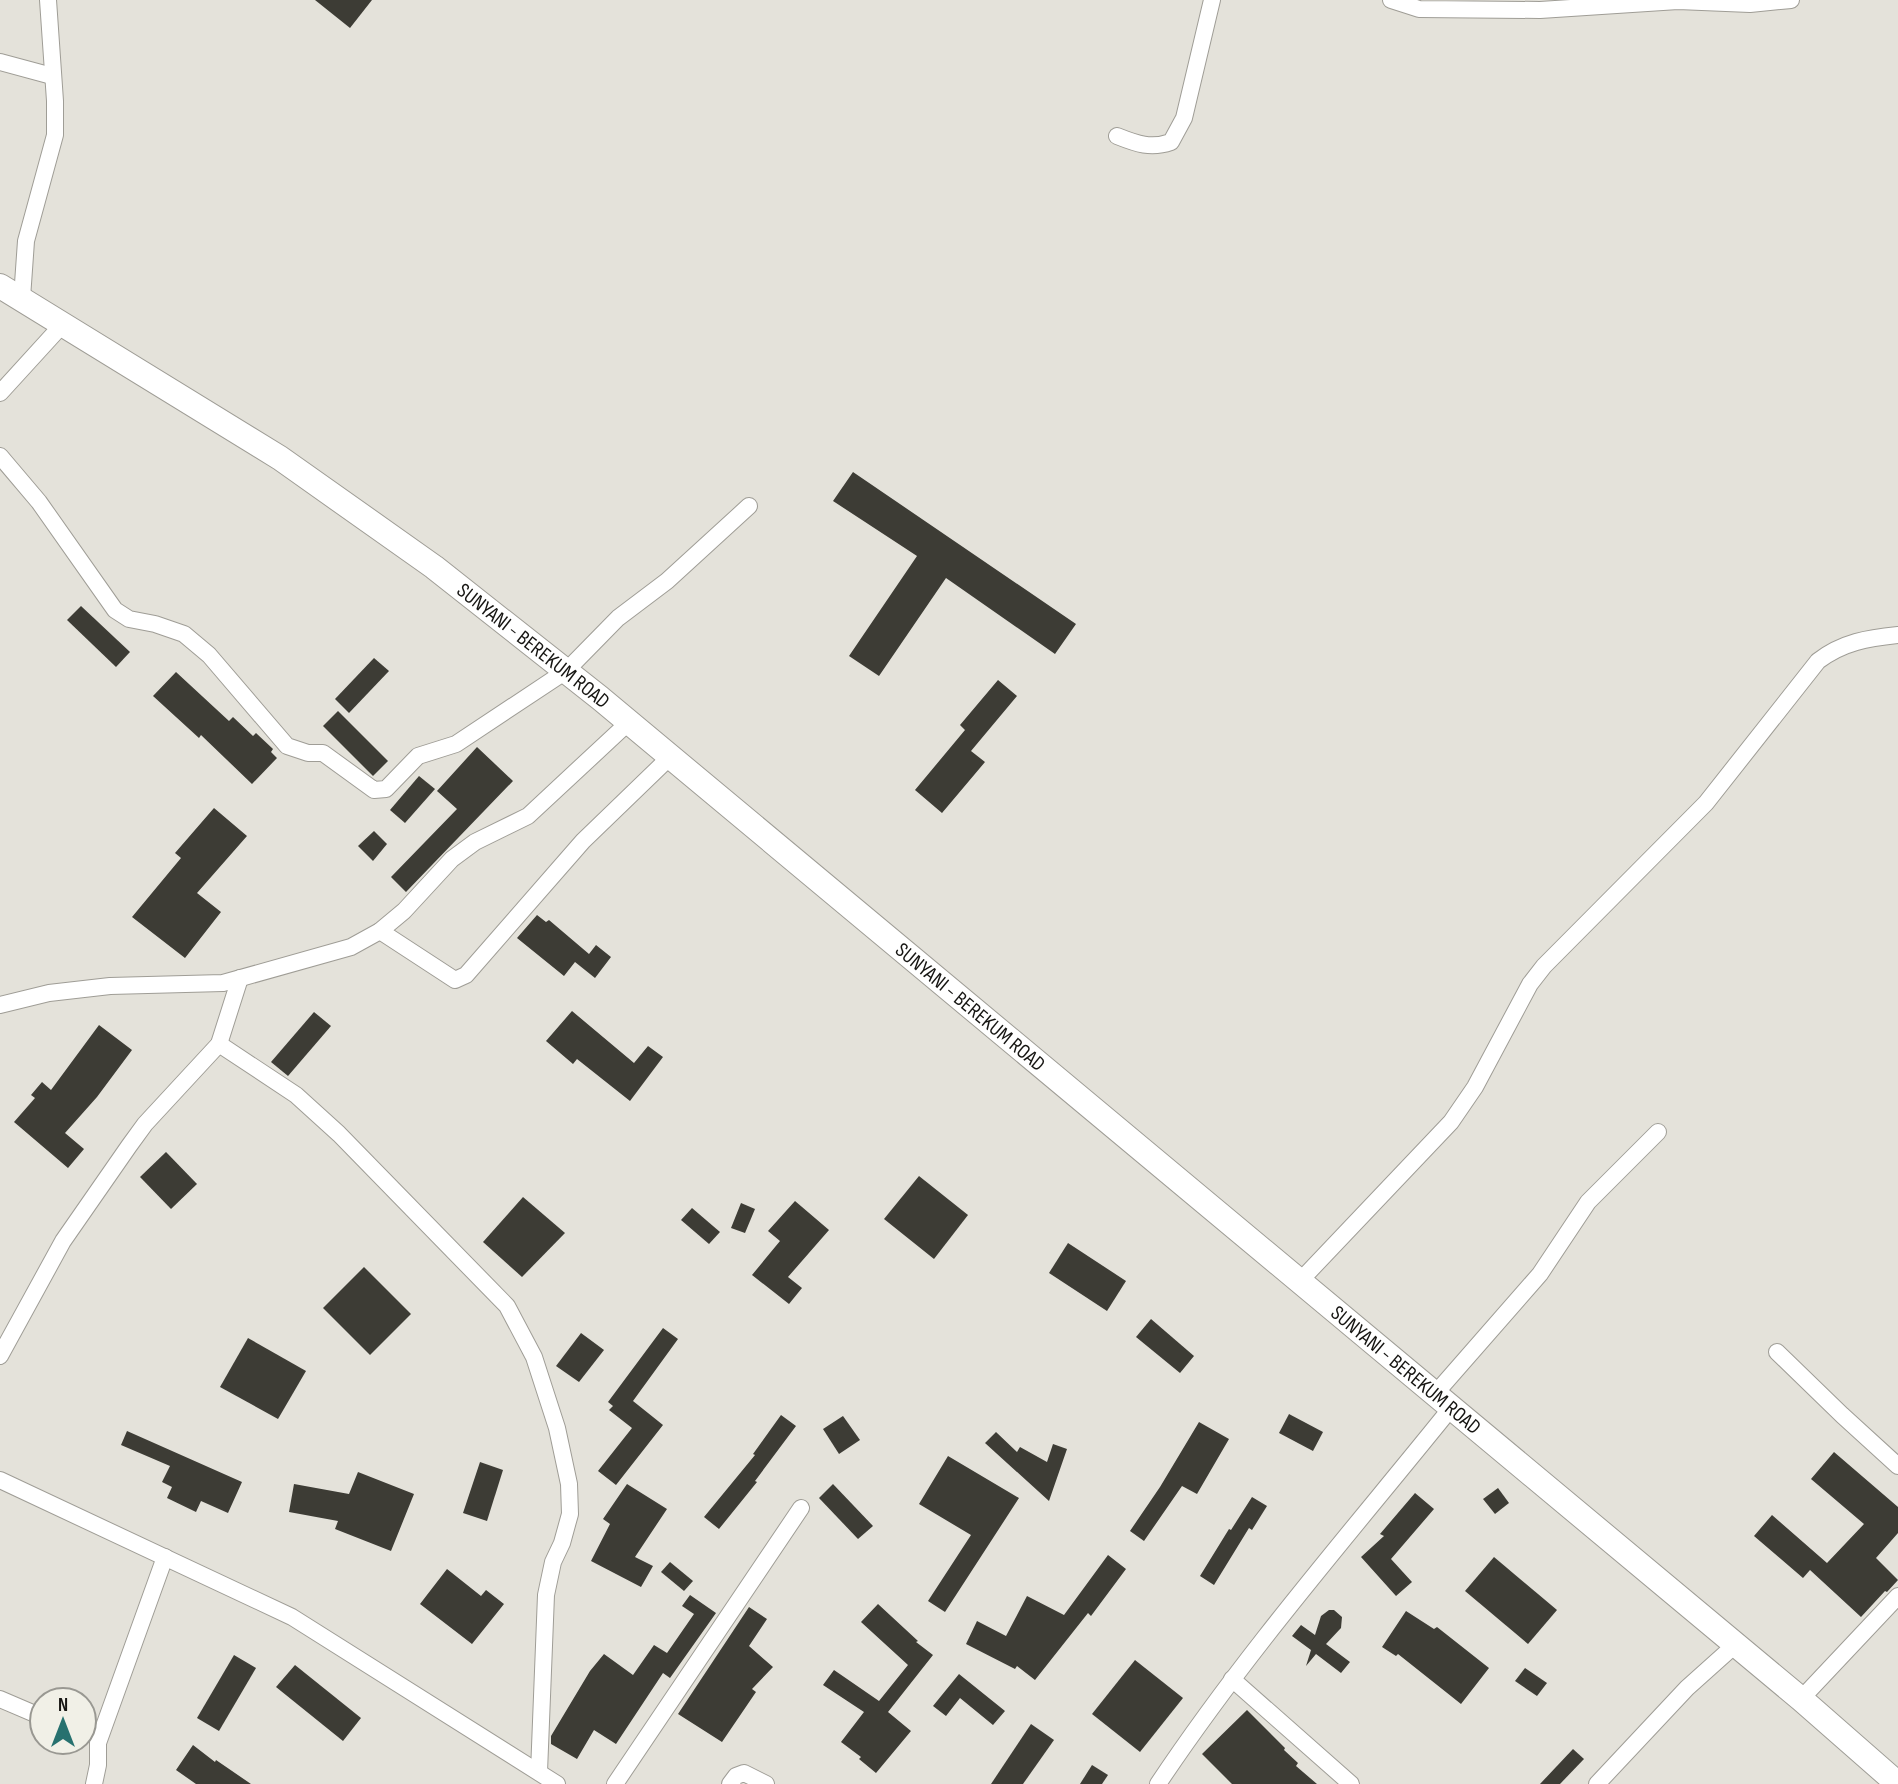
<svg xmlns="http://www.w3.org/2000/svg" width="1898" height="1784" viewBox="0 0 1898 1784" font-family="'Sofia Sans Condensed',sans-serif">
  <style>
    .building { fill: #3d3c35 }
    .lines { fill: none; stroke-linecap: round; stroke-linejoin: round }
    .street-casing { stroke: #9f9d96; stroke-width: 18 }
    .primary-casing { stroke: #9f9d96; stroke-width: 26 }
    .street { stroke: #fff; stroke-width: 16 }
    .primary { stroke: #fff; stroke-width: 24 }
    .labels { text-anchor: middle; dominant-baseline: central; stroke-width: 7; stroke-linejoin: round; paint-order: stroke }
    .street-label { font-size: 21px; fill: #161512; stroke: #f1f0e7 }
  </style>
  <rect width="100%" height="100%" fill="#e4e2da"/>
  <g class="building">
    <path d="M 315,0 L 372,0 L 350,28 Z"/>
    <path d="M 853,472 L 1076,624 L 1055,654 L 946,578 L 879,676 L 849,656 L 917,556 L 833,501 Z"/>
    <path d="M 81,606 L 130,652 L 116,667 L 67,620 Z"/>
    <path d="M 374,658 L 389,671 L 349,713 L 335,699 Z"/>
    <path d="M 176,672 L 229,721 L 233,717 L 253,736 L 256,733 L 273,749 L 271,752 L 277,758 L 252,784 L 201,735 L 199,738 L 153,696 Z"/>
    <path d="M 998,680 L 1017,696 L 971,751 L 985,762 L 942,813 L 915,790 L 965,730 L 960,725 Z"/>
    <path d="M 338,711 L 388,761 L 373,776 L 323,726 Z"/>
    <path d="M 477,747 L 513,781 L 406,892 L 391,877 L 457,809 L 437,791 Z"/>
    <path d="M 419,776 L 435,789 L 405,823 L 390,810 Z"/>
    <path d="M 214,808 L 247,836 L 197,893 L 221,912 L 185,958 L 132,917 L 181,858 L 175,853 Z"/>
    <path d="M 374,831 L 387,844 L 373,861 L 358,846 Z"/>
    <path d="M 537,915 L 546,922 L 549,920 L 589,954 L 596,945 L 611,957 L 595,978 L 575,962 L 564,976 L 517,938 Z"/>
    <path d="M 572,1011 L 634,1063 L 648,1046 L 663,1057 L 630,1101 L 577,1059 L 573,1064 L 546,1041 Z"/>
    <path d="M 314,1012 L 331,1026 L 288,1076 L 271,1062 Z"/>
    <path d="M 99,1025 L 132,1050 L 97,1097 L 65,1133 L 84,1149 L 68,1168 L 14,1122 L 35,1098 L 31,1095 L 42,1082 L 51,1090 Z"/>
    <path d="M 166,1152 L 197,1184 L 171,1209 L 140,1177 Z"/>
    <path d="M 919,1176 L 968,1215 L 934,1259 L 884,1219 Z"/>
    <path d="M 523,1197 L 565,1233 L 522,1277 L 483,1242 Z"/>
    <path d="M 795,1201 L 829,1230 L 788,1277 L 802,1288 L 789,1304 L 752,1275 L 780,1241 L 768,1231 Z"/>
    <path d="M 741,1203 L 755,1209 L 745,1233 L 731,1228 Z"/>
    <path d="M 692,1208 L 720,1232 L 709,1244 L 681,1220 Z"/>
    <path d="M 1068,1243 L 1126,1281 L 1107,1311 L 1049,1273 Z"/>
    <path d="M 364,1267 L 411,1314 L 370,1355 L 323,1308 Z"/>
    <path d="M 1151,1319 L 1194,1356 L 1180,1373 L 1136,1337 Z"/>
    <path d="M 663,1328 L 678,1339 L 633,1401 L 663,1425 L 616,1485 L 598,1471 L 632,1428 L 609,1410 L 613,1406 L 608,1402 Z"/>
    <path d="M 581,1333 L 604,1350 L 579,1382 L 556,1366 Z"/>
    <path d="M 248,1338 L 306,1371 L 278,1419 L 220,1387 Z"/>
    <path d="M 1289,1414 L 1323,1432 L 1313,1451 L 1279,1433 Z"/>
    <path d="M 781,1415 L 796,1426 L 755,1481 L 757,1482 L 719,1529 L 704,1517 L 755,1455 L 753,1454 Z"/>
    <path d="M 843,1416 L 860,1440 L 839,1454 L 823,1429 Z"/>
    <path d="M 1199,1422 L 1229,1439 L 1197,1494 L 1182,1486 L 1144,1541 L 1130,1531 L 1160,1487 Z"/>
    <path d="M 127,1431 L 242,1482 L 228,1513 L 201,1501 L 196,1512 L 167,1498 L 172,1487 L 162,1482 L 170,1466 L 121,1445 Z"/>
    <path d="M 996,1432 L 1017,1452 L 1020,1447 L 1047,1462 L 1053,1444 L 1067,1449 L 1049,1501 L 985,1443 Z"/>
    <path d="M 1834,1452 L 1898,1507 L 1898,1533 L 1876,1558 L 1898,1580 L 1887,1592 L 1885,1591 L 1861,1617 L 1810,1570 L 1803,1578 L 1754,1536 L 1772,1515 L 1827,1563 L 1864,1524 L 1811,1479 Z"/>
    <path d="M 948,1456 L 1019,1498 L 945,1612 L 928,1601 L 971,1535 L 919,1504 Z"/>
    <path d="M 480,1462 L 503,1470 L 487,1521 L 463,1513 Z"/>
    <path d="M 358,1472 L 414,1494 L 391,1551 L 335,1529 L 338,1521 L 289,1512 L 294,1484 L 349,1494 Z"/>
    <path d="M 627,1484 L 667,1509 L 635,1557 L 653,1566 L 641,1587 L 591,1561 L 610,1524 L 603,1519 Z"/>
    <path d="M 833,1484 L 873,1526 L 858,1539 L 819,1498 Z"/>
    <path d="M 1498,1488 L 1509,1503 L 1495,1514 L 1483,1499 Z"/>
    <path d="M 1415,1493 L 1434,1509 L 1391,1559 L 1412,1582 L 1396,1596 L 1361,1557 L 1384,1536 L 1380,1534 Z"/>
    <path d="M 1252,1497 L 1267,1506 L 1252,1530 L 1249,1528 L 1214,1585 L 1200,1576 L 1229,1529 L 1231,1530 Z"/>
    <path d="M 1108,1555 L 1126,1569 L 1091,1616 L 1088,1613 L 1035,1680 L 1017,1666 L 1015,1669 L 966,1644 L 977,1621 L 1006,1636 L 1027,1596 L 1064,1615 Z"/>
    <path d="M 1494,1557 L 1557,1610 L 1528,1644 L 1465,1591 Z"/>
    <path d="M 670,1562 L 693,1581 L 684,1591 L 661,1572 Z"/>
    <path d="M 447,1569 L 481,1596 L 486,1590 L 504,1604 L 472,1644 L 420,1604 Z"/>
    <path d="M 690,1595 L 716,1613 L 670,1678 L 663,1673 L 616,1744 L 594,1730 L 577,1759 L 551,1744 L 551,1736 L 590,1671 L 604,1654 L 633,1675 L 654,1645 L 667,1653 L 694,1614 L 682,1606 Z"/>
    <path d="M 878,1604 L 918,1641 L 916,1642 L 933,1655 L 888,1712 L 911,1731 L 876,1773 L 859,1759 L 861,1757 L 841,1742 L 864,1712 L 823,1685 L 834,1670 L 879,1701 L 908,1665 L 861,1622 Z"/>
    <path d="M 749,1607 L 767,1619 L 749,1646 L 773,1667 L 752,1689 L 756,1692 L 722,1742 L 678,1714 Z"/>
    <path d="M 1329,1610 L 1334,1610 L 1342,1617 L 1341,1628 L 1326,1644 L 1350,1662 L 1341,1673 L 1316,1654 L 1306,1666 L 1311,1650 L 1292,1636 L 1301,1625 L 1315,1635 L 1321,1616 Z"/>
    <path d="M 1406,1611 L 1434,1629 L 1437,1627 L 1489,1668 L 1461,1704 L 1398,1654 L 1396,1656 L 1382,1647 Z"/>
    <path d="M 234,1655 L 256,1668 L 219,1731 L 197,1718 Z"/>
    <path d="M 1135,1660 L 1183,1698 L 1140,1752 L 1092,1714 Z"/>
    <path d="M 295,1665 L 361,1718 L 343,1741 L 276,1687 Z"/>
    <path d="M 1525,1668 L 1547,1683 L 1537,1696 L 1515,1681 Z"/>
    <path d="M 959,1674 L 1005,1711 L 993,1725 L 960,1698 L 946,1716 L 933,1706 Z"/>
    <path d="M 1247,1710 L 1285,1748 L 1284,1750 L 1298,1763 L 1296,1766 L 1317,1784 L 1232,1784 L 1202,1754 Z"/>
    <path d="M 1031,1724 L 1054,1740 L 1023,1784 L 991,1784 Z"/>
    <path d="M 193,1745 L 215,1762 L 216,1760 L 251,1784 L 196,1784 L 176,1770 Z"/>
    <path d="M 1573,1749 L 1584,1759 L 1560,1784 L 1540,1784 Z"/>
    <path d="M 1092,1765 L 1108,1775 L 1102,1784 L 1080,1784 Z"/>
  </g>
  <g class="lines">
    <g class="street-casing">
      <g id="street">
        <path d="M 1391,0 L 1419,9 L 1540,10 L 1678,1 L 1750,4 L 1791,0"/>
        <path d="M 0,62 L 52,76"/>
        <path d="M 1117,136 C 1137,144 1151,149 1171,142 L 1184,118 L 1212,0"/>
        <path d="M 22,298 L 26,241 L 55,135 L 55,101 L 48,0"/>
        <path d="M 0,393 L 63,324"/>
        <path d="M 0,456 L 39,502 L 115,610 L 129,619 L 155,624 L 184,634 L 209,655 L 287,746 L 308,753 L 323,753 L 374,790 L 386,789 L 418,756 L 456,744 L 566,671 L 618,618 L 667,581 L 749,506"/>
        <path d="M 380,931 L 455,980 L 466,975 L 583,841 L 671,756"/>
        <path d="M 0,1005 L 49,993 L 110,986 L 223,983 L 351,947 L 380,931 L 404,911 L 452,859 L 475,842 L 528,816 L 629,722"/>
        <path d="M 219,1044 L 296,1095 L 339,1134 L 507,1306 L 534,1357 L 557,1428 L 569,1484 L 570,1514 L 562,1543 L 553,1562 L 546,1595 L 539,1772"/>
        <path d="M 1300,1281 L 1451,1122 L 1475,1087 L 1530,984 L 1544,966 L 1706,803 L 1818,661 C 1843,642 1868,638 1898,635"/>
        <path d="M 1777,1352 L 1842,1415 L 1898,1466"/>
        <path d="M 0,1356 L 63,1241 L 129,1146 L 145,1124 L 219,1044 L 240,978"/>
        <path d="M 1435,1394 L 1540,1274 L 1588,1202 L 1658,1132"/>
        <path d="M 0,1480 L 292,1617 L 557,1784"/>
        <path d="M 1232,1679 L 1351,1784"/>
        <path d="M 0,1699 L 42,1717"/>
        <path d="M 1801,1699 L 1898,1596"/>
        <path d="M 94,1784 L 98,1765 L 98,1743 L 165,1557"/>
        <path d="M 615,1784 L 801,1508"/>
        <path d="M 730,1784 L 736,1776 L 744,1773 L 766,1784"/>
        <path d="M 1158,1784 C 1246,1652 1352,1531 1451,1408"/>
        <path d="M 1597,1784 L 1687,1688 L 1735,1645"/>
      </g>
    </g>
    <g class="primary-casing">
      <g id="primary">
        <path id="s1" d="M 0,286 L 280,458 L 434,567 L 600,698 L 1801,1699 L 1898,1784"/>
      </g>
    </g>
    <use href="#street" class="street"/>
    <use href="#primary" class="primary"/>
  </g>
  <g class="labels">
    <g class="street-label">
      <text stroke="none"><textPath href="#s1" startOffset="644">SUNYANI - BEREKUM ROAD</textPath></text>
      <text stroke="none"><textPath href="#s1" startOffset="1211">SUNYANI - BEREKUM ROAD</textPath></text>
      <text stroke="none"><textPath href="#s1" startOffset="1778">SUNYANI - BEREKUM ROAD</textPath></text>
    </g>
  </g>
  <g transform="translate(63 1721)"><circle r="33" fill="#f1f0e7" stroke="#999892" stroke-width="2"/>
  <path d="M0-5L12 26L0 18L-12 26Z" fill="#27716f"/>
  <text y="-10" font-size="19" font-weight="bold" text-anchor="middle" fill="#161512">N</text>
  </g>
</svg>
